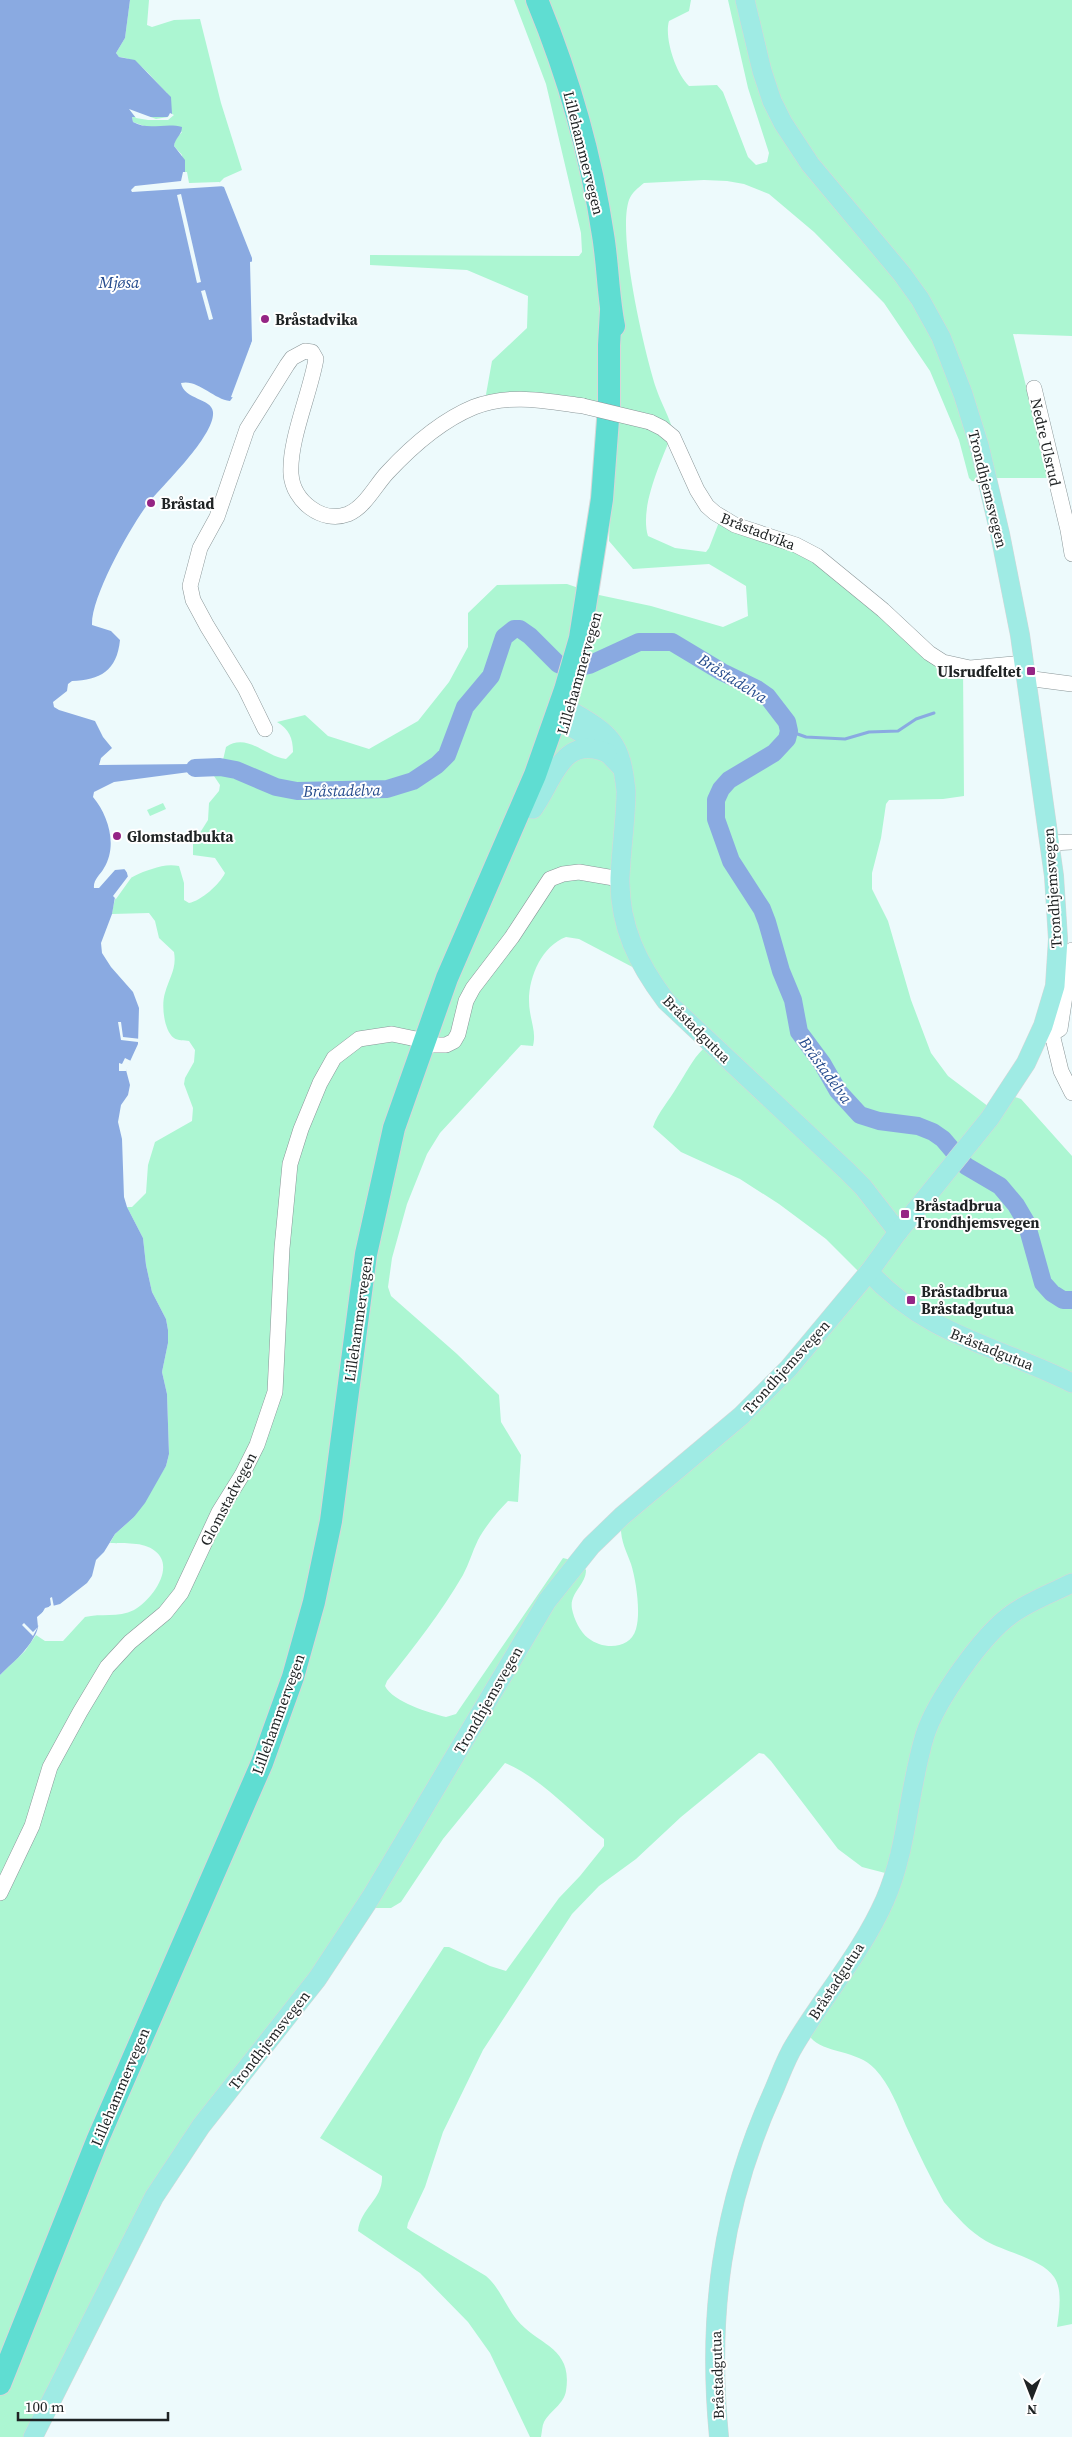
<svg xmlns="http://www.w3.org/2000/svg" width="1072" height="2437" viewBox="0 0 1072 2437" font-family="'Source Serif 4',serif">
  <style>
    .green { fill: #acf6d2; fill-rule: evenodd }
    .water { fill: #8aaae1 }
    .pier { fill: #edfafc }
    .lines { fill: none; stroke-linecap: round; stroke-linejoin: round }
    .stream { stroke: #8aaae1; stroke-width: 3 }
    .river { stroke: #8aaae1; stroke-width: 18 }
    .minor-casing { stroke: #8a9698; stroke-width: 16 }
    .major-casing { stroke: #d7d7d8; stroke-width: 20 }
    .highway-casing { stroke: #d7d7d8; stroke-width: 24 }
    .minor { stroke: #fff; stroke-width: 15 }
    .major { stroke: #9febe4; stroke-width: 19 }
    .highway { stroke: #5fddd2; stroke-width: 22 }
    .minor-bridge-casing { stroke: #8a9698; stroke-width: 16; stroke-linecap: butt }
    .minor-bridge { stroke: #fff; stroke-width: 15 }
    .poi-dot { fill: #952585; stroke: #fff; stroke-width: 2 }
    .labels { text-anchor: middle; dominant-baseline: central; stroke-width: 4; stroke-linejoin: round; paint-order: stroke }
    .street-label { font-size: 15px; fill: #1f2324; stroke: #fff }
    .poi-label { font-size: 15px; font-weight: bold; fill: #1f2324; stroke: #fff; text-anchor: start }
    .water-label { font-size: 16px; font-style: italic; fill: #254b8d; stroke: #fff }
  </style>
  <rect width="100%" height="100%" fill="#edfafc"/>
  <g class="green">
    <path d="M 130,0 L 149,0 L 147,25 L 152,27 L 174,20 L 200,19 L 221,103 L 242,170 L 224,178 L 217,185 L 188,185 L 185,182 L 182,155 L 174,146 L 175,140 L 182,132 L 164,127 L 147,127 L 133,122 L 132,117 L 139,116 L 167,93 C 152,79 140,58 119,57 L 116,53 L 125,38 Z"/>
    <path d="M 514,0 L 691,0 L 689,11 L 669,21 C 664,38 676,74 689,86 L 717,85 L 723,92 L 748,157 L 756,165 L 767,162 L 769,153 L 748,88 L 728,0 L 1072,0 L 1072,336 L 1013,334 L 1049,478 L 990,478 L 983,482 L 972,481 L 969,478 L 959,440 L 930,371 L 884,303 L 814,232 L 769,194 L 744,184 L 727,181 L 704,180 L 644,183 C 638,188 632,192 629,200 C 617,234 644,351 656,388 C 661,403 669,416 673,431 C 662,460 639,506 648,536 L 675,548 L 706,552 L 709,548 L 721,517 L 784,538 L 904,631 L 963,666 L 964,796 L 943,799 L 889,800 L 886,804 L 881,838 L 872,873 L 872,889 L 888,921 L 911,1000 L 931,1053 L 948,1076 L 993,1110 L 1015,1097 L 1021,1099 L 1072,1156 L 1072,2324 L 1057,2327 C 1059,2312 1063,2290 1054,2277 C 1042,2259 1005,2252 986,2241 C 970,2232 956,2216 944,2202 C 930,2177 918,2152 906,2126 C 898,2107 890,2085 875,2069 C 858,2050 823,2053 811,2038 L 812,2026 L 889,1874 L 862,1867 L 838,1849 L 771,1761 L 764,1754 L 759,1753 L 681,1817 L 636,1859 L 599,1886 L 572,1914 L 483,2050 L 443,2132 L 425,2187 L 408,2223 L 407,2228 L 411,2231 L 486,2276 C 500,2288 505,2305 517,2320 C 539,2346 573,2347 566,2391 C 564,2404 550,2411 544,2422 C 542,2426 542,2432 541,2437 L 530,2437 L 490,2353 L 468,2322 L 420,2273 L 358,2231 C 361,2207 383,2200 382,2176 L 320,2138 L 444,1947 L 449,1947 L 490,1966 L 506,1971 L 559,1898 L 580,1876 L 604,1846 L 604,1839 C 574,1815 540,1777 505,1763 L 443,1839 L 401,1902 L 391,1908 L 370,1908 L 263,2044 L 166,2195 L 112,2296 L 89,2347 L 43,2437 L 0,2437 L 0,1675 L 25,1651 L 36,1635 L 45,1641 L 63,1641 L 85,1617 C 101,1613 118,1618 134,1610 C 152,1600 176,1567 155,1551 C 143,1541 124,1544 110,1543 L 115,1534 L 134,1517 L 166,1466 L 169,1454 L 167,1394 L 162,1372 L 168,1343 L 168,1330 L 166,1319 L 152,1292 L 146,1265 L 143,1238 L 127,1207 L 132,1207 L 146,1193 L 148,1165 L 155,1142 L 192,1121 L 193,1108 L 184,1084 L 185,1078 L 194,1062 L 195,1050 L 189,1041 C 184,1040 178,1041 174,1038 C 164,1031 161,1005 165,993 C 169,978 177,969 174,952 L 159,938 L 155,921 L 149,913 L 112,914 C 116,886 126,877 152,869 C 161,866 169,864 179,866 L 184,883 L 184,900 L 189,903 C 201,901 220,884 225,873 L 215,858 L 193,855 L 193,844 L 208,820 L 209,803 L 219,791 L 220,785 L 214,776 L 197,771 L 195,764 L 213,764 L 223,760 L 226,747 C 247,732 266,757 286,759 L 293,752 C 293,738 289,729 277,722 L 305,715 L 328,736 L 369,749 L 418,721 L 449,682 L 468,647 L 468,613 L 497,585 L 567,584 L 599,595 L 651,606 L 723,627 L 748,616 L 746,586 L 709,564 L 633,569 L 609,541 L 613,415 L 485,400 L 492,361 L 527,328 L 528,296 L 467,270 L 370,265 L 370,255 L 579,256 L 582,252 L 581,233 L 546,84 ZM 566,937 L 579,939 L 640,971 L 703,1049 C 692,1060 686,1073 677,1087 C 669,1101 658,1112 653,1127 L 681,1152 L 740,1179 L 779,1204 L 826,1239 L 862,1275 L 700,1451 L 621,1524 C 620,1540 626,1550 631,1564 C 636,1580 641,1612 636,1629 C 630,1650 603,1650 588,1638 C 580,1632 574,1619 572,1609 C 569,1593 586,1585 586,1570 L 579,1562 L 563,1558 L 456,1714 L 446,1717 C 430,1713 393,1702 385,1686 L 387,1681 C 414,1647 441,1613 463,1575 C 469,1564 472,1552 478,1540 C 485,1527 497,1512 508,1501 L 518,1502 L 521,1455 L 501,1422 L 499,1395 L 457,1354 L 391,1296 L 388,1287 L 392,1258 L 407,1204 L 427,1154 L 440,1133 L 521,1045 L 533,1046 C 536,1033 532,1025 530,1012 C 525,985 539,947 566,937 Z"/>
    <path d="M 163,803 L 166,809 L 150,816 L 147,810 Z"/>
  </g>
  <path class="water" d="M 0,0 L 130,0 L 125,38 L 116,53 L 119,57 L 135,60 L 167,93 L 171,97 L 172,114 L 167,117 L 132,117 L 133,122 C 149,131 166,122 182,127 C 182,135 175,138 174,146 L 185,160 L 185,182 L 188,185 L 219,185 L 224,187 L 252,258 L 253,339 L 233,397 L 230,401 C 213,399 198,379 181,383 C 184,400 212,398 213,412 C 215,435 165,483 150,501 C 132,524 91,596 92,625 L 111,631 L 120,640 C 117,671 100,680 72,681 L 68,684 L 67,691 L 53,702 L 54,707 L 59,710 L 95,721 L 103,737 L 112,748 L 101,758 L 99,765 L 195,764 L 197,771 L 114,782 L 94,792 L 93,797 C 108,815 118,845 104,868 C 100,875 93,880 94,888 L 99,888 L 115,870 L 126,869 L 128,877 L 115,897 L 112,914 L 101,943 L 102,953 L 111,967 L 133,992 L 139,1008 L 138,1044 L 126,1070 L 130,1085 L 128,1095 L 121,1105 L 118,1122 L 122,1139 L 124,1197 L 127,1207 L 143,1238 L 146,1265 L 152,1292 L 166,1319 L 168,1330 L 168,1343 L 162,1372 L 167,1394 L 169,1454 L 166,1466 L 145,1503 L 134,1517 L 115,1534 L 104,1552 L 96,1560 L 92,1576 L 87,1583 L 60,1604 L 45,1608 C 37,1621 40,1628 34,1637 C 26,1652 12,1663 0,1675 Z"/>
  <g class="pier">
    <path d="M 129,109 L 156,119 L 168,117 L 170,113 L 174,115 L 168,120 L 148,120 L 136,118 Z"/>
    <path d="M 183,172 L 187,172 L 189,183 L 219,182 L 225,186 L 132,192 L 131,190 L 135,186 L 181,181 Z"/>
    <path d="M 181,194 L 201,282 L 197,283 L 177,195 Z"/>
    <path d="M 254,261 L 255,339 L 235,398 L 231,397 L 252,341 L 250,262 Z"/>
    <path d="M 205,290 L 213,319 L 209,320 L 201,291 Z"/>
    <path d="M 122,866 L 128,868 L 131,878 L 116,899 L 113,896 L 129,875 Z"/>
    <path d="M 118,1022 L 121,1022 L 123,1037 L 141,1039 L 138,1050 L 138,1042 L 121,1040 Z"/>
    <path d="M 125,1058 L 131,1061 L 126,1071 L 119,1071 L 119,1063 L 122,1064 Z"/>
    <path d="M 52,1597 L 54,1607 L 47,1610 L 33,1636 L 22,1625 L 24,1623 L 33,1632 L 38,1627 L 37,1617 L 51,1605 L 50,1598 Z"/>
  </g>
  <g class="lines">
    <path class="stream" d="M 789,731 L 806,737 L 845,739 L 869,732 L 898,731 L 916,719 L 934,713"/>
    <path class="river" d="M 195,768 L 220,767 L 236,770 L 276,787 L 297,791 L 387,789 L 413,781 L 437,765 L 447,755 L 465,707 L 491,676 L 504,637 L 514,629 L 520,629 L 530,636 L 558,664 L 570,669 L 589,665 L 639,642 L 672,642 L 722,672 L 757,689 L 767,696 L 787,722 L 789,731 L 787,739 L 774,753 L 729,780 L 721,789 L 716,800 L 716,819 L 731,861 L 762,909 L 767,922 L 781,971 L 793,1000 L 799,1032 L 822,1063 L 838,1091 L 860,1115 L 879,1121 L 918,1126 L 933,1132 L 943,1139 L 966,1166 L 1000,1186 L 1016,1205 L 1026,1222 L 1043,1283 L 1052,1293 L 1063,1300 L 1072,1300"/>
    <g class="minor-casing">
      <g id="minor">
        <path d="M 1034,388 L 1068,530 L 1072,554"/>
        <path d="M 650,422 L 662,428 L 673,437 L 697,490 L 707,506 L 715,513 L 735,525 L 796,545 L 817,556 L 883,610 L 929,653 L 943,662 L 970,668 L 1024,663"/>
        <path d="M 1026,678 L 1072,684"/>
        <path d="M 265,729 L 245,688 L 207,626 L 193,600 L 190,586 L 200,548 L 217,517 L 247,429 L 287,365 L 292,358 L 305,351 L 312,352 L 316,359 C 310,394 289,440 291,474 C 293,501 322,524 348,514 C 365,507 375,486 387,473 C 412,446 440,421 474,407 C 510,393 546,401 583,406"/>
        <path d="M 1050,843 L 1072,842"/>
        <path d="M 1052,1034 L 1061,1071 L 1072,1093"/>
        <path d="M 1039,1036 L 1052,1034 L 1060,1029 L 1072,950"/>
        <path d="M 432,1045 L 446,1045 L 454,1041 L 458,1034 L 466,1001 L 473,988 L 512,937 L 550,879 L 563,874 L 579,872 L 620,879"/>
        <path d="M 0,1893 L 32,1826 L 50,1767 L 80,1712 L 107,1667 L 130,1642 L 165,1613 L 181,1593 L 219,1512 L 242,1475 L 257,1445 L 275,1392 L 282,1248 L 290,1164 L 301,1129 L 320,1083 L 334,1058 L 359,1039 L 392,1034 L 416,1039"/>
      </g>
    </g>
    <g class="major-casing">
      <g id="major">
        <path d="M 622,768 L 597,742 L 566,724 L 557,714 L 571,711 C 611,734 621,742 626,791 C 626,820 621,849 620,878 C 619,926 638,964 666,1001 L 846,1170 L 863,1187 L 898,1232"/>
        <path d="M 533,809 C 553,782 562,733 607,753"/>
        <path d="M 869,1272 C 928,1336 998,1346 1072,1383"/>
        <path d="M 33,2437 L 154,2197 L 201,2126 L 317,1979 L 371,1897 L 547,1601 L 591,1546 L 622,1516 L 741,1416 L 789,1368 L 869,1272 L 898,1232 L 990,1118 L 1026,1063 L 1043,1026 L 1055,986 L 1058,939 L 1054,876 L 1020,635 L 1000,534 L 979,445 L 963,394 L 941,337 L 920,299 L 902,274 L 810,164 L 783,123 L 772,101 L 762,71 L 745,0"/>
        <path d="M 719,2437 C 707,2314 722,2205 773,2092 C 780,2076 786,2058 795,2044 C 824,1996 862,1952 885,1900 C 908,1847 908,1790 925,1735 C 936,1701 982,1635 1012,1614 C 1030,1601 1052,1593 1072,1583"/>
      </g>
    </g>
    <g class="highway-casing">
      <g id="highway">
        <path d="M 537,0 C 568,75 591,155 603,235 C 608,265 608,296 614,326"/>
        <path d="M 0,2384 L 97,2141 L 262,1763 L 293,1677 L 314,1602 L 331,1521 L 366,1254 L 394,1128 L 447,978 L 535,775 L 565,690 L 580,638 L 602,499 L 609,406 L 609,345 L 611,311"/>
      </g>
    </g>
    <use href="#minor" class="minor"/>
    <use href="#major" class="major"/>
    <use href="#highway" class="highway"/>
    <g class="minor-bridge-casing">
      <path id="minor-bridge" d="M 583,406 L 650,422"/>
    </g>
    <use href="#minor-bridge" class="minor-bridge"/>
  </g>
  <g class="poi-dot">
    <circle cx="265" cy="319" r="5"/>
    <circle cx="151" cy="503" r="5"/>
    <rect x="1026" y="666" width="10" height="10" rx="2.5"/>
    <circle cx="117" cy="836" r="5"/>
    <rect x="900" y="1209" width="10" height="10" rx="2.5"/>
    <rect x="906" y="1295" width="10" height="10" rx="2.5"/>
  </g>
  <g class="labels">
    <g class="street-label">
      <text transform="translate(584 153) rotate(76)">Lillehammervegen</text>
      <text transform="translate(1046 442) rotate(77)">Nedre Ulsrud</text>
      <text transform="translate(988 489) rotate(76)">Trondhjemsvegen</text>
      <text transform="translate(758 531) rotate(21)">Bråstadvika</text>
      <text transform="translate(579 673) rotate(-74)">Lillehammervegen</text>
      <text transform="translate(1052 888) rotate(-94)">Trondhjemsvegen</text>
      <text transform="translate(697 1029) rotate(45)">Bråstadgutua</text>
      <text transform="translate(358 1319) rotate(-82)">Lillehammervegen</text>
      <text transform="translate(992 1349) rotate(22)">Bråstadgutua</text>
      <text transform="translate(786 1367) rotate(-48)">Trondhjemsvegen</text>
      <text transform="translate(228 1499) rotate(-62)">Glomstadvegen</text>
      <text transform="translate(488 1700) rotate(-60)">Trondhjemsvegen</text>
      <text transform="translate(278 1714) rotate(-70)">Lillehammervegen</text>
      <text transform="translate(836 1981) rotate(-57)">Bråstadgutua</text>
      <text transform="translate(269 2040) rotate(-52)">Trondhjemsvegen</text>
      <text transform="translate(120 2087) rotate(-67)">Lillehammervegen</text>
      <text transform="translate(717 2375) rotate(-92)">Bråstadgutua</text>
    </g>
    <g class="poi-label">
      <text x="275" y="319">Bråstadvika</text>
      <text x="161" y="503">Bråstad</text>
      <text x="1021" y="671" text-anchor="end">Ulsrudfeltet</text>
      <text x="127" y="836">Glomstadbukta</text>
      <text x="915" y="1205">Bråstadbrua<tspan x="915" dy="17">Trondhjemsvegen</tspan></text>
      <text x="921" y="1291">Bråstadbrua<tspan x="921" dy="17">Bråstadgutua</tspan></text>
    </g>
    <g class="water-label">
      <text x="119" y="282">Mjøsa</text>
      <text transform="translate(733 678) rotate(32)">Bråstadelva</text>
      <text transform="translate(342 790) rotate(-1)">Bråstadelva</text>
      <text transform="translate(826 1070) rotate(54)">Bråstadelva</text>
    </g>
  </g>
  <g transform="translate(1032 2397) rotate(180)" stroke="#ffffff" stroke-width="4" paint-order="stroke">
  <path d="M0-4L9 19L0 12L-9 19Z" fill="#1f2324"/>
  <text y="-8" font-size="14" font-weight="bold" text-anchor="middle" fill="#1f2324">N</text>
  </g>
  <path d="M18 2412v8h150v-8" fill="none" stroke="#1f2324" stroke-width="2.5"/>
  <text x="25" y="2412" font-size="15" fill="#1f2324" stroke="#ffffff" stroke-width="4" paint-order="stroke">100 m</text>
</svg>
